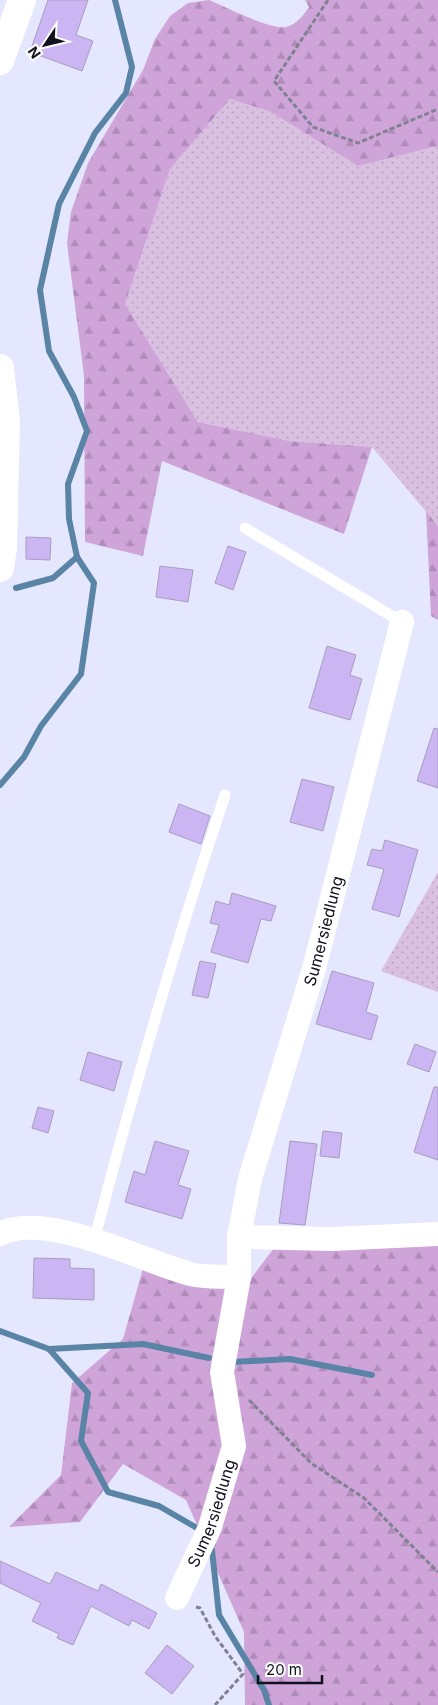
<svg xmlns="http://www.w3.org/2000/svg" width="438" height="1705" viewBox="0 0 438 1705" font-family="Inter,sans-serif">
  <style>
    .grass { fill: url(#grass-dots) }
    .forest { fill: url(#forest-firs) }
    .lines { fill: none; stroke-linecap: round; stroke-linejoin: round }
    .stream { stroke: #5a84a6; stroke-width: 6 }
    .building { fill: #cbb6f3; stroke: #a89dbe }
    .path { stroke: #808293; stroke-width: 3; stroke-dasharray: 5 2.5; stroke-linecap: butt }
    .service { stroke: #fff; stroke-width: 11 }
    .minor { stroke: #fff; stroke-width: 24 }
    .secondary { stroke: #fff; stroke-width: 28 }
    .labels { text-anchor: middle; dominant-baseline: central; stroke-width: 4.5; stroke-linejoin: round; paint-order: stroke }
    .street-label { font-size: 16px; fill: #10111d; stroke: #fff }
  </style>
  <defs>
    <pattern id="grass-dots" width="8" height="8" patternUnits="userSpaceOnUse" patternTransform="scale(1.25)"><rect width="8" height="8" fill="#dac0e0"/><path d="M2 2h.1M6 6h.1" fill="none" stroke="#baa4c0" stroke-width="1.8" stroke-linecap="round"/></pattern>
    <pattern id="forest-firs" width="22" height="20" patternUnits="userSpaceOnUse" patternTransform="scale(1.25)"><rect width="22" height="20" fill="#cfa4d9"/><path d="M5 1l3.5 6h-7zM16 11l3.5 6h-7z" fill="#b18cba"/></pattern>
  </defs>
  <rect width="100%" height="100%" fill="#e4e7fd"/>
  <g class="grass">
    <path d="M 230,99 L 271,112 L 358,166 L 438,146 L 438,526 L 372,447 L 290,441 L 198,422 L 125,304 L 170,169 Z"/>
    <path d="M 438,872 L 438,992 L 381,971 Z"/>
  </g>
  <g class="forest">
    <path d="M 209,0 C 226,7 270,30 286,27 C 297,24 303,16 309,7 L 305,0 L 438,0 L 438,146 L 358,166 L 271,112 L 230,99 L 170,169 L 125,304 L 198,422 L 290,441 L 372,447 L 344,534 L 162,461 L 143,556 L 85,542 L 84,376 L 67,243 L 71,212 L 88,163 L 143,70 L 155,39 L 170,16 L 188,3 Z"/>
    <path d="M 426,511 L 438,526 L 438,620 L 431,616 Z"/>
    <path d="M 277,1244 L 438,1246 L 438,1705 L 245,1705 L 244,1632 L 186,1500 L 123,1464 L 80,1522 L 9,1527 L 61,1475 L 72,1383 L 123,1339 L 144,1265 L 243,1289 Z"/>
  </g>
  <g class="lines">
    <g class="stream">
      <path d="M 16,588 L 53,578 L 77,557"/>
      <path d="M 0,785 L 24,757 L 41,726 L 81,674 L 94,583 L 77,557 L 69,519 L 68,484 L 87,431 L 74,397 L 49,351 L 40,290 L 59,204 L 95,133 L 126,93 L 132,67 L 115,0"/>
      <path d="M 0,1331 L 49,1349 L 88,1393 L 81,1441 L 108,1492 L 159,1506 L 197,1528"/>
      <path d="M 49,1349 L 143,1344 L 209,1358"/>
      <path d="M 233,1362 L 290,1359 L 372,1375"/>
      <path d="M 212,1550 L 219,1615 L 264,1690 L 269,1705"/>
    </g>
  </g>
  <g class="building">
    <path d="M 48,0 L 88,0 L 76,35 L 93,41 L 82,71 L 30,52 Z"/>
    <path d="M 26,537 L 51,538 L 50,560 L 26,559 Z"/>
    <path d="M 228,546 L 246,552 L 233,590 L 215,583 Z"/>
    <path d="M 160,566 L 193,570 L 188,602 L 156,597 Z"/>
    <path d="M 327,646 L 356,655 L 350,675 L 362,679 L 350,720 L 309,708 Z"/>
    <path d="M 434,728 L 438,729 L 438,788 L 417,781 Z"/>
    <path d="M 302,779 L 334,787 L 323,831 L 290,822 Z"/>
    <path d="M 179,804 L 210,816 L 201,844 L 169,832 Z"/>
    <path d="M 385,840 L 418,850 L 399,917 L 372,909 L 384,869 L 367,865 L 372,849 L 382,851 Z"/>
    <path d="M 232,893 L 276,906 L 271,921 L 261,919 L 248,963 L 211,952 L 219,925 L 210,923 L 216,901 L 229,905 Z"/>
    <path d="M 200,961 L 216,964 L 208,998 L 192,995 Z"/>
    <path d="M 332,971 L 374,983 L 366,1012 L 378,1016 L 371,1040 L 316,1024 Z"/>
    <path d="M 415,1044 L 436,1052 L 429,1072 L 407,1064 Z"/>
    <path d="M 88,1052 L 122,1062 L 114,1091 L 80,1080 Z"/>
    <path d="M 434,1087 L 438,1087 L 438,1160 L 414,1152 Z"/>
    <path d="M 38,1107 L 54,1111 L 48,1133 L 32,1128 Z"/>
    <path d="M 323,1131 L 342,1133 L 339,1158 L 320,1156 Z"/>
    <path d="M 155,1141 L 189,1151 L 178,1185 L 191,1189 L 182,1219 L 125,1202 L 134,1171 L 145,1175 Z"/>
    <path d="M 290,1141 L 317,1144 L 305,1225 L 279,1223 Z"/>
    <path d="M 34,1258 L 70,1259 L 70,1268 L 94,1269 L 94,1300 L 33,1298 Z"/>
    <path d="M 0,1561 L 50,1584 L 56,1572 L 98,1591 L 101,1584 L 157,1613 L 149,1629 L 132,1620 L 129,1626 L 91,1606 L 73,1645 L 57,1638 L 59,1634 L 32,1621 L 41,1603 L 0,1583 Z"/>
    <path d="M 167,1645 L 194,1666 L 172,1694 L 145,1673 Z"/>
  </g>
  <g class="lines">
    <g class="path">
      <path d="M 328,0 L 274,81 L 313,127 L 358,143 L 438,109"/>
      <path d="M 249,1400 L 311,1463 L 364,1498 L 438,1572"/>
      <path d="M 196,1607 L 200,1608 L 215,1636 L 243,1674 L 215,1705"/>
    </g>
    <g class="service">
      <path d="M 245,528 L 402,622"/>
      <path d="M 94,1241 C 133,1091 176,942 225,795"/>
    </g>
    <g class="minor">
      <path d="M 0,1234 C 45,1210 142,1261 190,1274 C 204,1278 223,1276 239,1277"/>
      <path d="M 239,1237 L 332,1239 L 438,1234"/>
      <path id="s1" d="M 177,1598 L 210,1527 L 234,1446 L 222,1372 L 239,1277 L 239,1237 L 250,1179 L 315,965 L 402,622"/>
    </g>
    <g class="secondary">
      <path d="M 0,61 L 22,0"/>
      <path d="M 0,368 L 6,421 L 3,548 L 0,568"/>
    </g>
  </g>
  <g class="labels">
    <g class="street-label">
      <text stroke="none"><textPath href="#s1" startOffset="692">Sumersiedlung</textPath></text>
      <text stroke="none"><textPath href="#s1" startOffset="92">Sumersiedlung</textPath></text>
    </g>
  </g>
  <g transform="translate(45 45) rotate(235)" stroke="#ffffff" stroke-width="4" paint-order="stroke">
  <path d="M0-4L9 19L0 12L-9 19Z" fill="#10111d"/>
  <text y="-8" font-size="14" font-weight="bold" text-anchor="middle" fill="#10111d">N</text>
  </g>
  <path d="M258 1675v8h64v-8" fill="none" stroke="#10111d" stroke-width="2.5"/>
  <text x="266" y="1675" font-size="15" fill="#10111d" stroke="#ffffff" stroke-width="4" paint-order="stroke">20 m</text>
</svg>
